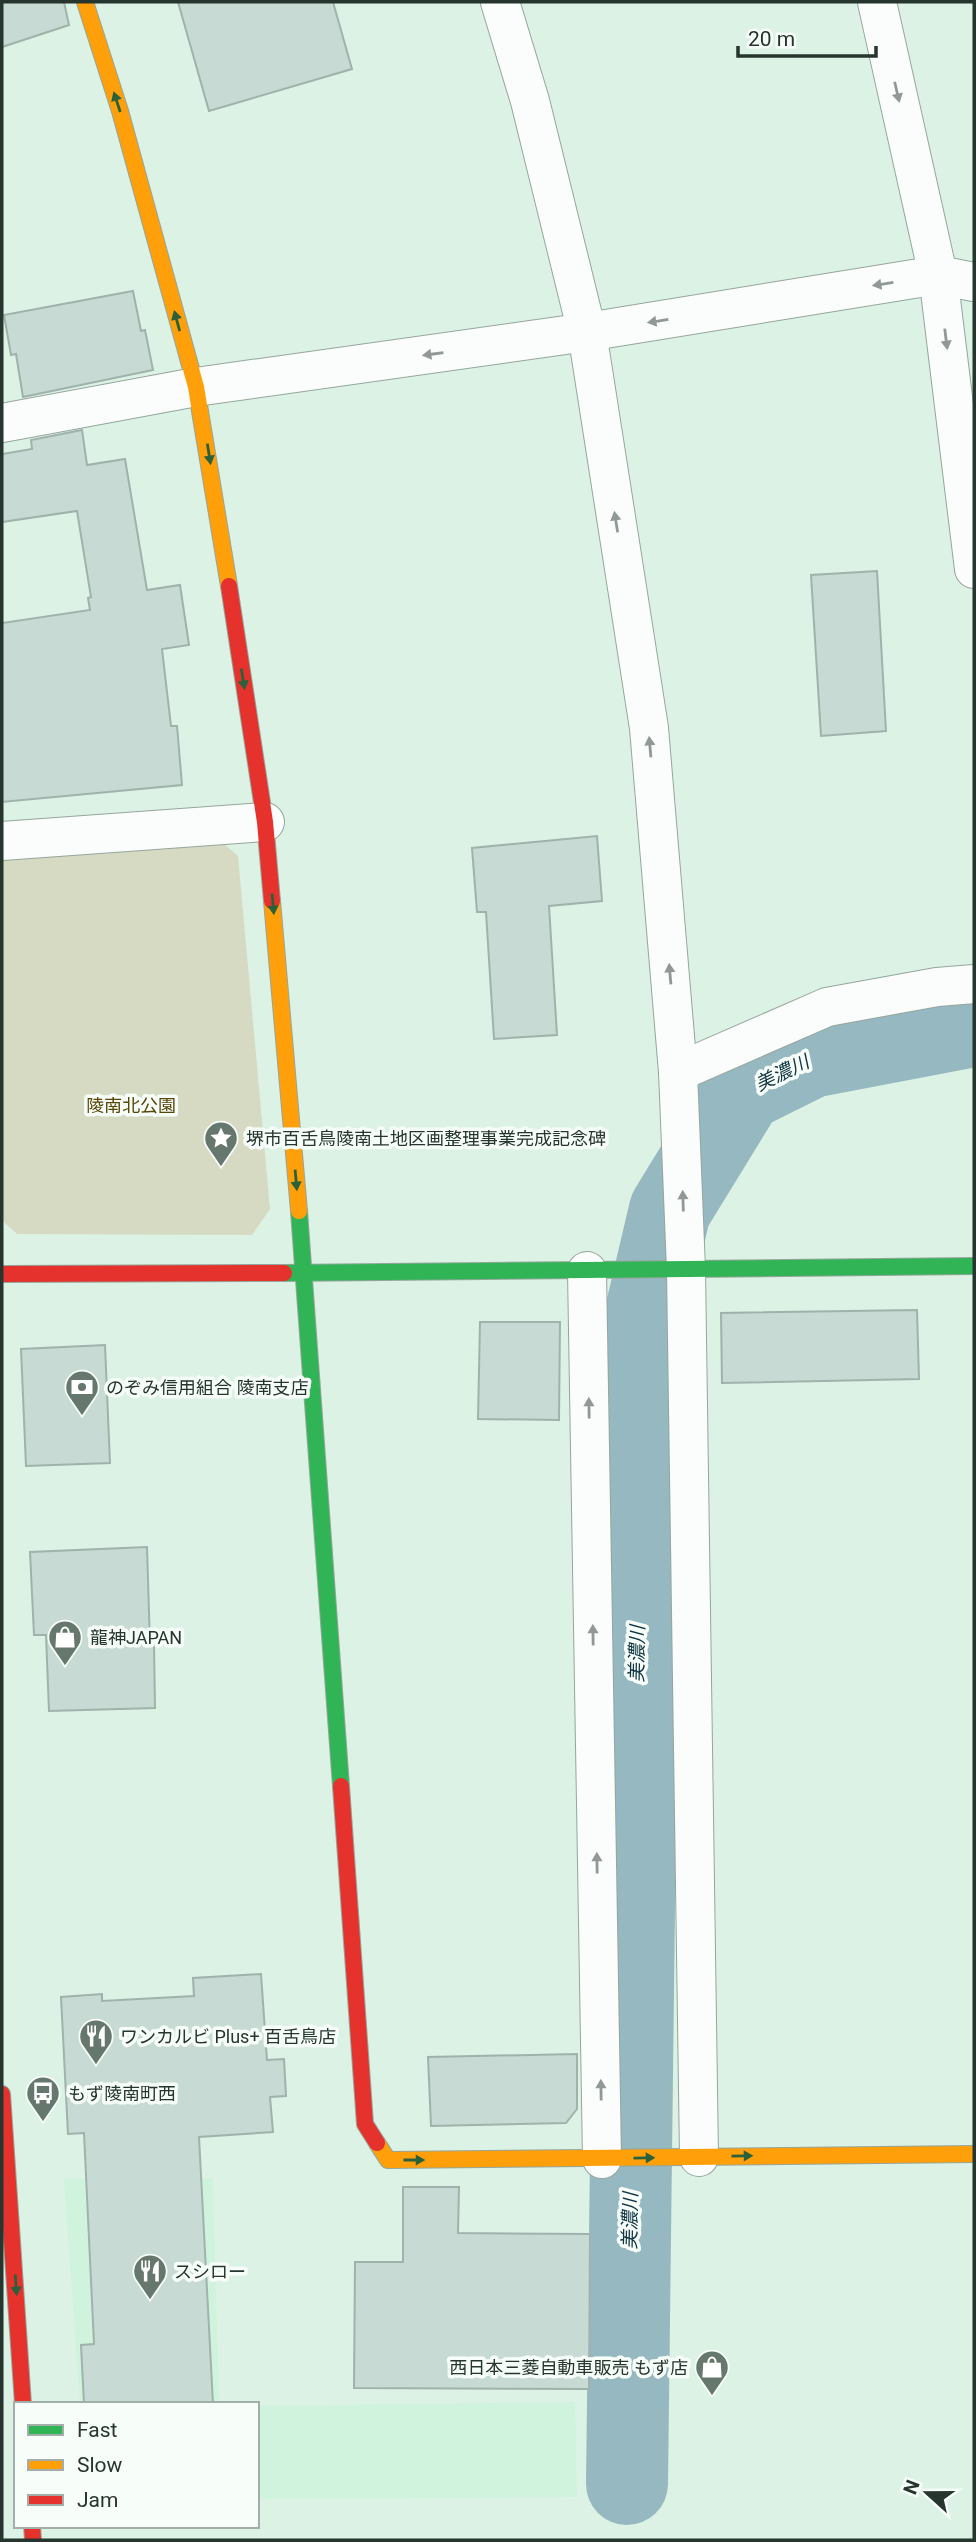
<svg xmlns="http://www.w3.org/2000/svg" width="976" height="2542" viewBox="0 0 976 2542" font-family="Roboto,'Noto Sans JP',sans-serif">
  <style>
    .built { fill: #d0f3de }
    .green { fill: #d6dac3 }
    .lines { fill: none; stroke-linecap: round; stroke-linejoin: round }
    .river { stroke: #96b8c0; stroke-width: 82 }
    .building { fill: #c7dad3; stroke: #a0b2ac; stroke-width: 2 }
    .street-casing { stroke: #95a69c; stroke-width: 40 }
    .fast-casing { stroke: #95a69c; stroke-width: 18 }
    .slow-casing { stroke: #95a69c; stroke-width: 18 }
    .jam-casing { stroke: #95a69c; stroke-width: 18 }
    .street { stroke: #fafdfb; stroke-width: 38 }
    .fast { stroke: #30b455; stroke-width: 16 }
    .slow { stroke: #ff9f0a; stroke-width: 16 }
    .jam { stroke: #e5322d; stroke-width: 16 }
    .oneway { fill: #909994 }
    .oneway2 { fill: #2a613b }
    .labels { text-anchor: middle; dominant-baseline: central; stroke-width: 7; stroke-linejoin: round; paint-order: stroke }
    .park-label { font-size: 18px; fill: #584606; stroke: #f7fefa }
    .poi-label { font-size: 18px; fill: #26352d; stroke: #f7fefa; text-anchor: start }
    .water-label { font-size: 19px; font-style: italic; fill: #103442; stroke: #f7fefa }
  </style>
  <rect width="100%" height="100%" fill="#dcf2e5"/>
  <g class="built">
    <path d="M 213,2178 L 219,2404 L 80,2404 L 64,2179 Z"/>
    <path d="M 575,2402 L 577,2497 L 257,2499 L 257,2406 Z"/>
  </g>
  <path class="green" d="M 222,842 L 238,856 L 270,1209 L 252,1235 L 17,1234 L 2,1220 L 2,859 Z"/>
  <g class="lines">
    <path class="river" d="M 627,2484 L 641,1333 L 670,1210 L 743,1091 L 811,1057 L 974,1026"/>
  </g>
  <g class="building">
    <path d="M 2,2 L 64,2 L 69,25 L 2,47 Z"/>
    <path d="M 178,2 L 333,2 L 352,69 L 209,111 Z"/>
    <path d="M 133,291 L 141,331 L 145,330 L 153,370 L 23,397 L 16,354 L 11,355 L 4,315 Z"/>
    <path d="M 82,430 L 87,465 L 125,459 L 147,590 L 180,585 L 189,645 L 162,649 L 171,726 L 177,726 L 182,785 L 2,802 L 2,623 L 90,610 L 88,598 L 91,597 L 77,511 L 2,522 L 2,454 L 32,449 L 31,440 Z"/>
    <path d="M 877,571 L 886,731 L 821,736 L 811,575 Z"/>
    <path d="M 597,836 L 602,901 L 549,906 L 557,1035 L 494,1039 L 486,912 L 477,912 L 472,848 Z"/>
    <path d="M 917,1310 L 919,1379 L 722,1383 L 721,1313 Z"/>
    <path d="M 480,1322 L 560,1322 L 559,1420 L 478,1419 Z"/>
    <path d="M 105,1345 L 110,1463 L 26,1466 L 21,1349 Z"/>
    <path d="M 147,1547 L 150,1645 L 154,1645 L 155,1708 L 49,1711 L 46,1635 L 34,1635 L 30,1552 Z"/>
    <path d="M 261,1974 L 267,2060 L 284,2059 L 286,2096 L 270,2097 L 273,2132 L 199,2137 L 213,2404 L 84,2404 L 81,2345 L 94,2344 L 84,2133 L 68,2134 L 61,1997 L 102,1994 L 102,2001 L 194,1996 L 193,1978 Z"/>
    <path d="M 577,2054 L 577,2109 L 566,2123 L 431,2126 L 428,2057 Z"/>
    <path d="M 403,2187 L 459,2187 L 458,2233 L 590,2234 L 589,2389 L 354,2388 L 355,2262 L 403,2262 Z"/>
  </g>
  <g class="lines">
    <g class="street-casing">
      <g id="street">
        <path d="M 500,2 L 530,101 L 587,332 L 649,728 L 678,1072 L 686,1269 L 699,2157"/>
        <path d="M 877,2 L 938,275 L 974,569"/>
        <path d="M 2,423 L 196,387 L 587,332 L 938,275 L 974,282"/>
        <path d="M 2,841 L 265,822"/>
        <path d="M 678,1072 L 827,1007 L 937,987 L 974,984"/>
        <path d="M 587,1271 L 602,2159"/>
      </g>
    </g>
    <g class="fast-casing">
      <g id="fast">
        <path d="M 299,1211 L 341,1786"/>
        <path d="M 284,1273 L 974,1266"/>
      </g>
    </g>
    <g class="slow-casing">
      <g id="slow">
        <path d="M 85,2 L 120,111 L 196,387 L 229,586"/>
        <path d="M 272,901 L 299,1211"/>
        <path d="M 377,2143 L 388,2160 L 974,2154"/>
      </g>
    </g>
    <g class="jam-casing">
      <g id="jam">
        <path d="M 229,586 L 265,822 L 272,901"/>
        <path d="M 2,1274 L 284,1273"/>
        <path d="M 341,1786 L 365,2124 L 377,2143"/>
        <path d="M 2,2094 L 23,2404"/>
        <path d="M 32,2526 L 33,2540"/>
      </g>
    </g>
    <use href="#street" class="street"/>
    <use href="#fast" class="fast"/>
    <use href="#slow" class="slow"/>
    <use href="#jam" class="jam"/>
  </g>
  <defs><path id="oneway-solid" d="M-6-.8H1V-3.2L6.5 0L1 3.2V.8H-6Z" transform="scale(1.75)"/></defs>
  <g class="oneway">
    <use href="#oneway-solid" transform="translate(897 92) rotate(77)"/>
    <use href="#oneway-solid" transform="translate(883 284) rotate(171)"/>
    <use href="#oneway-solid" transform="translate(658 321) rotate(171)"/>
    <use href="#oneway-solid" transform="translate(946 339) rotate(83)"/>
    <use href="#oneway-solid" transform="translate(433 354) rotate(172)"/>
    <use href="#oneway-solid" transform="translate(616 522) rotate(-99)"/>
    <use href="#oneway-solid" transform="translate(650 747) rotate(-95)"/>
    <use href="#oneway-solid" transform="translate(670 974) rotate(-95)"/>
    <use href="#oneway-solid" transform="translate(683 1201) rotate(-92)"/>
    <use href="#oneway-solid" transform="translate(589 1408) rotate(-91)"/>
    <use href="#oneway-solid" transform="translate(593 1635) rotate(-91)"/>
    <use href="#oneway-solid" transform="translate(597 1863) rotate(-91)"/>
    <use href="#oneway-solid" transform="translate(601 2090) rotate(-91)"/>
  </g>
  <g class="oneway2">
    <use href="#oneway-solid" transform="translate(117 102) rotate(-108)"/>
    <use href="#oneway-solid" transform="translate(177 321) rotate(-105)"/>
    <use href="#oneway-solid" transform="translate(209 454) rotate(81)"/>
    <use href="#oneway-solid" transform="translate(243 679) rotate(81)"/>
    <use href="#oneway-solid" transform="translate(273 904) rotate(85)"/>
    <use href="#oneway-solid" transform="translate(296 1180) rotate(85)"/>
    <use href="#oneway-solid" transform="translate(742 2156) rotate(-1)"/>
    <use href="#oneway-solid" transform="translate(644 2158) rotate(-1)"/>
    <use href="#oneway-solid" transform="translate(414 2160)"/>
    <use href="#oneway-solid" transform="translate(16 2285) rotate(86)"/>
  </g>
  <defs>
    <g id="sight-pin" transform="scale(1.75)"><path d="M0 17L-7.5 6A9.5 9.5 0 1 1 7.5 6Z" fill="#66776d" stroke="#f7fefa"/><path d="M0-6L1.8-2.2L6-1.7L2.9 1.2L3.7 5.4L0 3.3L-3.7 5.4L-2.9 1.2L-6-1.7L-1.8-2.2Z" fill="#fff"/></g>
    <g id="bank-pin" transform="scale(1.75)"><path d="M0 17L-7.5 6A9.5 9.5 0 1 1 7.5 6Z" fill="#66776d" stroke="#f7fefa"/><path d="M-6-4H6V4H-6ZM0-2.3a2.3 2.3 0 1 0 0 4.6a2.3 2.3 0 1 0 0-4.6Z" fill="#fff"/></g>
    <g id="shop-pin" transform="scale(1.75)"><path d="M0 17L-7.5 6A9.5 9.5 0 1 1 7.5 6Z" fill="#66776d" stroke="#f7fefa"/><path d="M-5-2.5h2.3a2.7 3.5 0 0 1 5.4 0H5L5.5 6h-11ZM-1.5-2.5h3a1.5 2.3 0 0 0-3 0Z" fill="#fff"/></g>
    <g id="restaurant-pin" transform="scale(1.75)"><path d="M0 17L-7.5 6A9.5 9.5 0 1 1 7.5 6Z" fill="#66776d" stroke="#f7fefa"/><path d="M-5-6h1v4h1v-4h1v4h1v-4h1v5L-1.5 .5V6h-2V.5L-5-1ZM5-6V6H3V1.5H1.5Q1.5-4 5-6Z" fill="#fff"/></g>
    <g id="bus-pin" transform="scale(1.75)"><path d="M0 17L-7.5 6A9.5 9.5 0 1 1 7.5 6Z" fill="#66776d" stroke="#f7fefa"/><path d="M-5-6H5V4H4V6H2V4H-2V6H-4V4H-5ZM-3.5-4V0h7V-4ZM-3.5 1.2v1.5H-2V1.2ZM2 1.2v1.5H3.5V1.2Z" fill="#fff"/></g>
  </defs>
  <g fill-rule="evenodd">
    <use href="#sight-pin" x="221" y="1138"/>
    <use href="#bank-pin" x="82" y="1387"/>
    <use href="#shop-pin" x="65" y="1637"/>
    <use href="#restaurant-pin" x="96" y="2036"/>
    <use href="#bus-pin" x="43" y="2093"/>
    <use href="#restaurant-pin" x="150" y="2271"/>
    <use href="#shop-pin" x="712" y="2367"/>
  </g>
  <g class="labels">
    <g class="park-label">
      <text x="131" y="1105">陵南北公園</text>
    </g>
    <g class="poi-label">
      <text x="246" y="1138">堺市百舌鳥陵南土地区画整理事業完成記念碑</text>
      <text x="106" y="1387">のぞみ信用組合 陵南支店</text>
      <text x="90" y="1637">龍神JAPAN</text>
      <text x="120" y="2036">ワンカルビ Plus+ 百舌鳥店</text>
      <text x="68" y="2093">もず陵南町西</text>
      <text x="174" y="2271">スシロー</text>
      <text x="688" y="2367" text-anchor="end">西日本三菱自動車販売 もず店</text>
    </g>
    <g class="water-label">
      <text transform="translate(782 1073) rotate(-26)">美濃川</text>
      <text transform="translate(637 1654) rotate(-89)">美濃川</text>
      <text transform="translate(630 2221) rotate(-89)">美濃川</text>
    </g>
  </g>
  <rect width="976" height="2542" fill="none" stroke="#26352d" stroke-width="7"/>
  <rect x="14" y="2402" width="245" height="126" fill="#f7fefa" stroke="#a3aea8" stroke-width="2"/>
  <rect x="28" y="2425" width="35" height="10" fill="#30b455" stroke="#a3aea8" stroke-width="2"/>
  <text x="77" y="2437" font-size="21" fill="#26352d">Fast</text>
  <rect x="28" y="2460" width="35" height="10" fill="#ff9f0a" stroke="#a3aea8" stroke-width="2"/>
  <text x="77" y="2472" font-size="21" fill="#26352d">Slow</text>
  <rect x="28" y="2495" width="35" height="10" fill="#e5322d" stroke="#a3aea8" stroke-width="2"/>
  <text x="77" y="2507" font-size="21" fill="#26352d">Jam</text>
  <g transform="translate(927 2493) rotate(291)" stroke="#f7fefa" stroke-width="5" paint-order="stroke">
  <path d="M0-5L12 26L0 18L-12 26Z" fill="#26352d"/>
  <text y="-10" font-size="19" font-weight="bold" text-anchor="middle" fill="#26352d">N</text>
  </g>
  <path d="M738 46v10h138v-10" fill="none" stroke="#26352d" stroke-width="3.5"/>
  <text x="748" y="46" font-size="21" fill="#26352d" stroke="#f7fefa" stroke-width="5" paint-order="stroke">20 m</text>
</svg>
